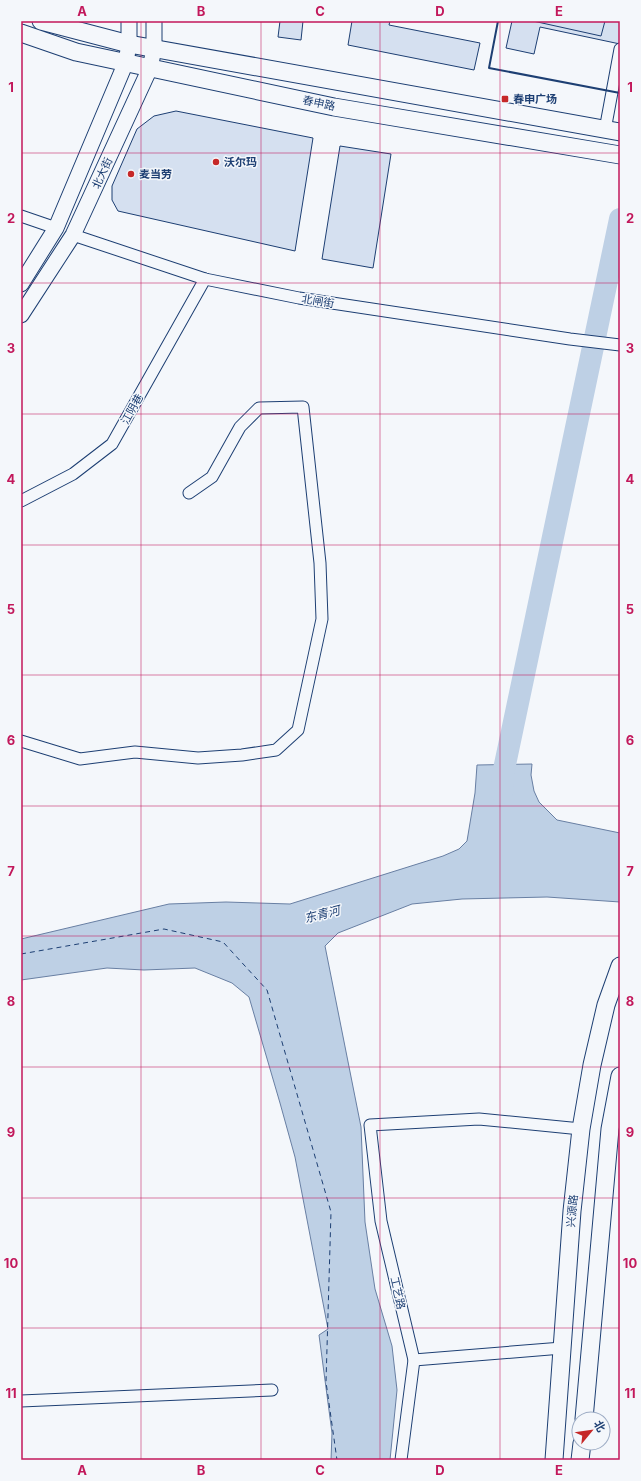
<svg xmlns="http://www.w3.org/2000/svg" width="641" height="1481" viewBox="0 0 641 1481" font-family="Inter,'Noto Sans SC',sans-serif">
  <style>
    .water { fill: #bed0e5; stroke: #687fa3 }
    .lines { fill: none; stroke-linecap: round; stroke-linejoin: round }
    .river { stroke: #bed0e5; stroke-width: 22 }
    .ferry { stroke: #1d3f73; stroke-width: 1; stroke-dasharray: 5 4; stroke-linecap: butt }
    .building { fill: #d5e0f0; stroke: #1d3f73 }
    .street-casing { stroke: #1d3f73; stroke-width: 13 }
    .secondary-casing { stroke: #1d3f73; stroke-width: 17 }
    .primary-casing { stroke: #1d3f73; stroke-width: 19 }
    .street { stroke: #f4f7fb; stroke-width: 11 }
    .secondary { stroke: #f4f7fb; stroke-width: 15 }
    .primary { stroke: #f4f7fb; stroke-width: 17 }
    .wall { stroke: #1d3f73; stroke-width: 2 }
    .grid { fill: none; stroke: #c2185b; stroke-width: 1; stroke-opacity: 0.55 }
    .poi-dot { fill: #c62828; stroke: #f4f7fb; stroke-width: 1.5 }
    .labels { text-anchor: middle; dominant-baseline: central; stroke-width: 3; stroke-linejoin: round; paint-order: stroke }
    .poi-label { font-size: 11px; font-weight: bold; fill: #1d3f73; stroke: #f4f7fb; text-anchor: start }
    .street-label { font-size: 11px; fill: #1d3f73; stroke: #f4f7fb }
    .water-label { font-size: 12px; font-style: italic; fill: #1d3f73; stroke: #f4f7fb }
    .neatline { fill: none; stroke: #c2185b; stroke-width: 1.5 }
    .grid-label { font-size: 13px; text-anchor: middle; font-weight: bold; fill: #c2185b }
  </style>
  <rect width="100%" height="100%" fill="#f4f7fb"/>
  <path class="water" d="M 532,764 L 531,775 L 534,791 L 539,802 L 557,820 L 620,833 L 620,902 L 547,897 L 462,899 L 412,904 L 338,933 L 325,946 L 361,1127 L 365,1222 L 375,1289 L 392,1346 L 397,1390 L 390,1460 L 331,1460 L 332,1433 L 319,1335 L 328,1329 L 295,1157 L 280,1103 L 249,997 L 232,983 L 195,968 L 144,970 L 107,968 L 21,980 L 21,939 L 169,904 L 226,902 L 290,904 L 443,856 L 459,849 L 467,841 L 475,793 L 477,765 Z"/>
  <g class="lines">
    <path class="river" d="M 502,793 L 503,774 L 620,219"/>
    <path class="ferry" d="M 21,954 L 164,929 L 223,942 L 267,990 L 331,1212 L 326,1382 L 337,1460"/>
  </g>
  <g class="building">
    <path d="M 280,21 L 303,21 L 301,40 L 278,37 Z"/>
    <path d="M 352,21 L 390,21 L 389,25 L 480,43 L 474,70 L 348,45 Z"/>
    <path d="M 512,21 L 620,21 L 620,44 L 540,27 L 534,54 L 506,48 Z"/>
    <path d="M 533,21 L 605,21 L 601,36 Z"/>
    <path d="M 176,111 L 313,138 L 295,251 L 118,211 L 112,200 L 112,186 L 137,129 L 154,116 Z"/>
    <path d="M 340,146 L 391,154 L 373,268 L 322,259 Z"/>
  </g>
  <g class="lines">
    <g class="street-casing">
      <g id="street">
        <path d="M 605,130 L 620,49"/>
        <path d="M 21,216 L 56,228"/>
        <path d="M 73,235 L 205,279 L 299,298 L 570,339 L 620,345"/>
        <path d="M 21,501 L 73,474 L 112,444 L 205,279"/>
        <path d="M 21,741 L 80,759 L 135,752 L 198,758 L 242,755 L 276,750 L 298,730 L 322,619 L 320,563 L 303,407 L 259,408 L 240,427 L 212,477 L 189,493"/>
        <path d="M 414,1360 L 562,1348"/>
        <path d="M 21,1401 L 272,1390"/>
        <path d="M 401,1460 L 414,1360 L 381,1221 L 370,1125 L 479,1119 L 581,1129"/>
      </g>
    </g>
    <g class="secondary-casing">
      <g id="secondary">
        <path d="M 21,284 L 56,228 L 126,62 L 129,44 L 129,21"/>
        <path d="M 21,315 L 73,235 L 103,170 L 150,68 L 154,49 L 154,21"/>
      </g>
    </g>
    <g class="primary-casing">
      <g id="primary">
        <path d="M 41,21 L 129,44 L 620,132"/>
        <path d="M 21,33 L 76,52 L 334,107 L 620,155"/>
        <path d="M 584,1419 L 610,1129 L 620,1076"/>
        <path d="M 554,1460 L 572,1211 L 581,1129 L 592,1065 L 606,1005 L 620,966"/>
        <path d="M 580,1460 L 582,1443"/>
      </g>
    </g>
    <use href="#street" class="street"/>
    <use href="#secondary" class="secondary"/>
    <use href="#primary" class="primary"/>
    <path class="wall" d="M 498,21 L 489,68 L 620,93"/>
  </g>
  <path class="grid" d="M 141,21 L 141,1460M 261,21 L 261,1460M 380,21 L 380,1460M 500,21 L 500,1460M 21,153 L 620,153M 21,283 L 620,283M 21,414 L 620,414M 21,545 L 620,545M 21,675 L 620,675M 21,806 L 620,806M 21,936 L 620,936M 21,1067 L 620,1067M 21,1198 L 620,1198M 21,1328 L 620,1328"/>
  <g class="poi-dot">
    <rect x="501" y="95" width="8" height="8" rx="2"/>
    <circle cx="216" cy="162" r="4"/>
    <circle cx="131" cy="174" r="4"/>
  </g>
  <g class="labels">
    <g class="poi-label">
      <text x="513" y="99">春申广场</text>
      <text x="224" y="162">沃尔玛</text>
      <text x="139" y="174">麦当劳</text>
    </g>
    <g class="street-label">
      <text transform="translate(319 103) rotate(12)">春申路</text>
      <text transform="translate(102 173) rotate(-65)">北大街</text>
      <text transform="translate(318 301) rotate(9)">北闸街</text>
      <text transform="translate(132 409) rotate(-61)">江阴巷</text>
      <text transform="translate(572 1211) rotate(-85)">兴源路</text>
      <text transform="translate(398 1293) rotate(77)">工艺路</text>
    </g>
    <g class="water-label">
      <text transform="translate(322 914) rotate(-14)">东青河</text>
    </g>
  </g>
  <rect width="641" height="1481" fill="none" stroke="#f4f7fb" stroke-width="44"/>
  <g transform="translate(591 1431) rotate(61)"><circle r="19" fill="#f4f7fb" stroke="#9eadc5"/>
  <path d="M0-3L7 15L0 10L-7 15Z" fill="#c62828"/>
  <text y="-6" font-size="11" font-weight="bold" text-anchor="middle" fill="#1d3f73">北</text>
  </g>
  <rect x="22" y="22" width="597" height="1437" class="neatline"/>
  <g class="grid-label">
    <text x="82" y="16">A</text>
    <text x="201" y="16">B</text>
    <text x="320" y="16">C</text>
    <text x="440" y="16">D</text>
    <text x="559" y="16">E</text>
    <text x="11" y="92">1</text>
    <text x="630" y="92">1</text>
    <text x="11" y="223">2</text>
    <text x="630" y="223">2</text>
    <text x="11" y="353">3</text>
    <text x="630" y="353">3</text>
    <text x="11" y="484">4</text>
    <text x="630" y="484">4</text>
    <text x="11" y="614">5</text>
    <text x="630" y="614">5</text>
    <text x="11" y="745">6</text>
    <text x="630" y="745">6</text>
    <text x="11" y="876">7</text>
    <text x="630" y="876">7</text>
    <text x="11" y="1006">8</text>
    <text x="630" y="1006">8</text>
    <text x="11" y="1137">9</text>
    <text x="630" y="1137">9</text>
    <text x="11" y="1268">10</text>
    <text x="630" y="1268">10</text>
    <text x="11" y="1398">11</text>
    <text x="630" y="1398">11</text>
    <text x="82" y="1475">A</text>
    <text x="201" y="1475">B</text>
    <text x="320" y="1475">C</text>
    <text x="440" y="1475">D</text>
    <text x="559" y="1475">E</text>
  </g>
</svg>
